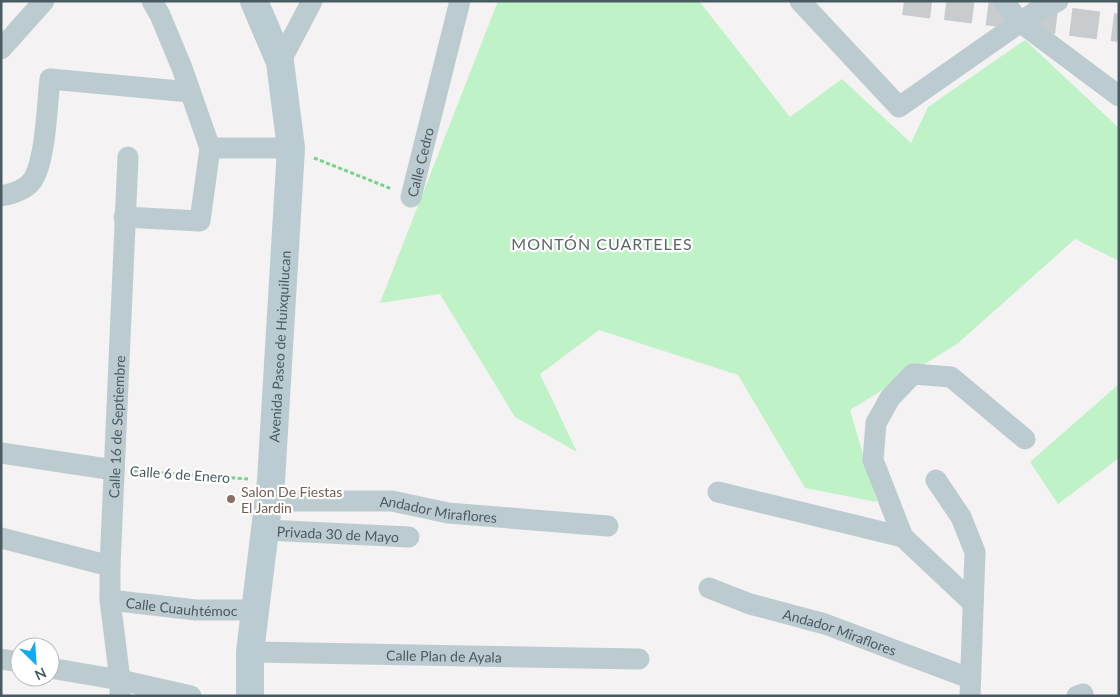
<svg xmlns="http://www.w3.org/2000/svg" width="1120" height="697" viewBox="0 0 1120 697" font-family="Lato,sans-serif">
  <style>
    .green { fill: #bff2c6 }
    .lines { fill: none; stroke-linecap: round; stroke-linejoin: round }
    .secondary-tunnel { stroke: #c9ccce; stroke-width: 28; stroke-dasharray: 28 14; stroke-linecap: butt }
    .path { stroke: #75d38d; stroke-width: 3; stroke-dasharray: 4 2.5; stroke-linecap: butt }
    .street { stroke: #bccbcf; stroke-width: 21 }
    .secondary { stroke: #bacbd1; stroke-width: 28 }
    .education-dot { fill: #8d6e63; stroke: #fff; stroke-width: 2 }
    .labels { text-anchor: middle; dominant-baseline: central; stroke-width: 4.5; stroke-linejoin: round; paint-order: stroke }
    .street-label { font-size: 14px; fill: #485b60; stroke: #fff }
    .education-label { font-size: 14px; fill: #785e54; stroke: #fff; text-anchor: start }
    .quarter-label { font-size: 16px; letter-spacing: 1px; fill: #5d6467; stroke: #fff }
  </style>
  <rect width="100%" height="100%" fill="#f4f2f2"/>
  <g class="green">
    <path d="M 498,1 L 699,1 L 790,117 L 842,79 L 911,143 L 928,107 L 1025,40 L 1119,128 L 1119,261 L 1075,239 L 957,344 L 850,410 L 877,502 L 805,488 L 738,375 L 599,330 L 540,374 L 577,452 L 515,417 L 440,294 L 380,303 Z"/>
    <path d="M 1119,384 L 1119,458 L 1058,504 L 1030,462 Z"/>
  </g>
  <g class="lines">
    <path class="secondary-tunnel" d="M 904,1 L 1119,28"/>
    <g class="path">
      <path d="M 314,158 L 392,189"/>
      <path d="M 134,471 L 248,479"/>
    </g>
    <g class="street">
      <path d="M 800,1 L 899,107 L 1035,12 L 1058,1"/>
      <path d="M 1003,1 L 1021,23 L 1119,96"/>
      <path d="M 1,49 L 44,1"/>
      <path d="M 280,62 L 312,1"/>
      <path d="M 210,148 L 291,148"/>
      <path d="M 1,196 C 12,194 25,190 32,181 C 46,161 47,104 50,79 L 190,92"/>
      <path id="s1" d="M 411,197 L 460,1"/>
      <path d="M 124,217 L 200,221 L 210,148 L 182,68 L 160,15 L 152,1"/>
      <path d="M 1,453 L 114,470"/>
      <path d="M 936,480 L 961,517 L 975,552 L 970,696"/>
      <path d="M 718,492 L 903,537"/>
      <path id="s2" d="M 269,501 L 392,501 L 448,513 L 608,526"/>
      <path id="s3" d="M 266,530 L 409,537"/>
      <path d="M 1,538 L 110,566"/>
      <path id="s4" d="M 709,588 L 750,604 L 825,624 L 969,678"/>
      <path id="s5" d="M 110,600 L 196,610 L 255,610"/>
      <path d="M 973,603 L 903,537 L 873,460 L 876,423 L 890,398 L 913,374 L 951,377 L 1025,439"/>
      <path id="s6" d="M 250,652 L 639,659"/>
      <path d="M 1,659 L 20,662"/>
      <path d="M 50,668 L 120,680 L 191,696"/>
      <path id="s7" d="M 120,696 L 120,680 L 110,600 L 110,566 L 128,157"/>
      <path d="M 1077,696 L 1083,694"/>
    </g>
    <path class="secondary" id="s8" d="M 250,696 L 250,652 L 271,481 L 291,148 L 280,62 L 254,1"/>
  </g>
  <circle class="education-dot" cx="231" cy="499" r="5"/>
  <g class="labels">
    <g class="street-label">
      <text stroke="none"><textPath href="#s1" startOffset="36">Calle Cedro</textPath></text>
      <text stroke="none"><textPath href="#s8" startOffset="351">Avenida Paseo de Huixquilucan</textPath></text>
      <text stroke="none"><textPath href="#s7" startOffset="270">Calle 16 de Septiembre</textPath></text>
      <text transform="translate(180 474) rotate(4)">Calle 6 de Enero</text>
      <text stroke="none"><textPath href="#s2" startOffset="170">Andador Miraflores</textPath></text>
      <text stroke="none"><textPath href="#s3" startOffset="72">Privada 30 de Mayo</textPath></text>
      <text stroke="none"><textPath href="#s5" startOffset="72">Calle Cuauhtémoc</textPath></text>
      <text stroke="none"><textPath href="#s4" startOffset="138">Andador Miraflores</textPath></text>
      <text stroke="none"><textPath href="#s6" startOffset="194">Calle Plan de Ayala</textPath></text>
    </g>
    <g class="education-label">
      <text x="241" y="491">Salon De Fiestas<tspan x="241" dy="16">El Jardin</tspan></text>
    </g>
    <g class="quarter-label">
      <text x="602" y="243">MONTÓN CUARTELES</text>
    </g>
  </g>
  <rect width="1120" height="697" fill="none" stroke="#485b60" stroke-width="5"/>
  <g transform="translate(35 662) rotate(155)"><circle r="24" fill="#ffffff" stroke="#b6bdbf"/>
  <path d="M0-4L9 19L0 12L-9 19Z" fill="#0faaf0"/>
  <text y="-8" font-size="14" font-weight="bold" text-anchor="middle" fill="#485b60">N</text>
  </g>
</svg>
